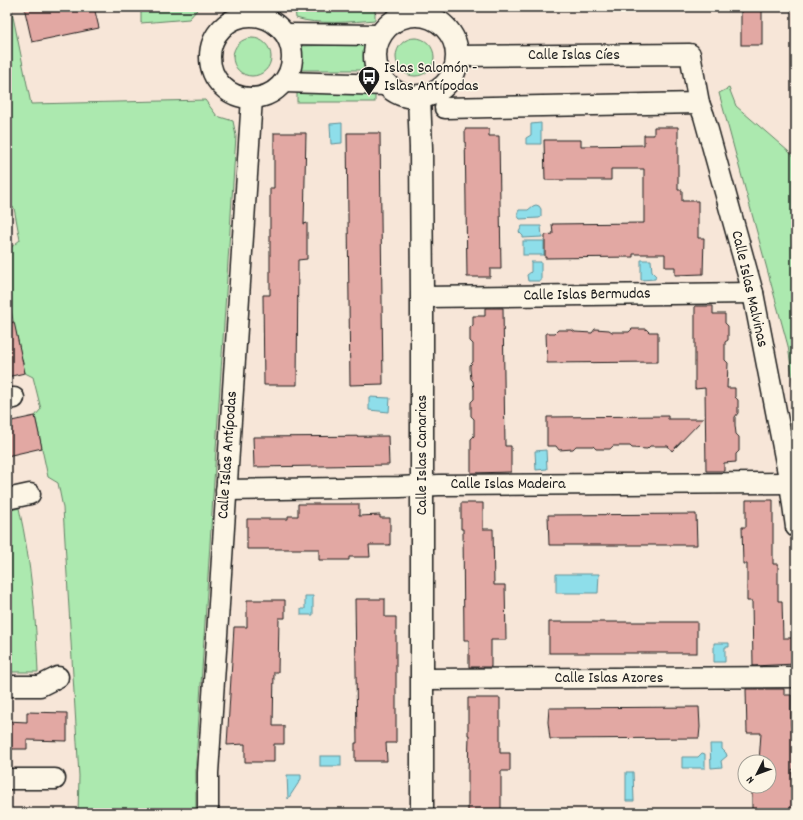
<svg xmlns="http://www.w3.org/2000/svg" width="803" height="820" viewBox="0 0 803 820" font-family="Dekko,sans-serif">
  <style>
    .green { fill: #ace9af; stroke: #648266 }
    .water { fill: #8edeea; stroke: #609098 }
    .building { fill: #e2a8a3; stroke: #1c1c1c }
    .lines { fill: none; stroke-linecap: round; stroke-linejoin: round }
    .street-casing { stroke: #1c1c1c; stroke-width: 23 }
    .secondary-casing { stroke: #1c1c1c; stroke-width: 25 }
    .street { stroke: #fcf5e5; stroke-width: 20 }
    .secondary { stroke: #fcf5e5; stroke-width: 22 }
    .labels { text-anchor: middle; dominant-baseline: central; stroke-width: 3; stroke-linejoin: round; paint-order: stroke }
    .street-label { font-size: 16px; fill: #1c1c1c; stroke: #fcf5e5 }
    .poi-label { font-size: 16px; fill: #1c1c1c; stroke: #fcf5e5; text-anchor: start }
  </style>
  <rect width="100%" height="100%" fill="#f7e6d8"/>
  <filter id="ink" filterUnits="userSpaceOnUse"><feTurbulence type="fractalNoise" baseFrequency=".025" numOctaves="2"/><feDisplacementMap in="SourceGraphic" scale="8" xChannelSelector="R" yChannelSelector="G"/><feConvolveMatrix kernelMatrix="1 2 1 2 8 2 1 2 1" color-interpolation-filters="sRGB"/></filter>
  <g filter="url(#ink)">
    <g class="green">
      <path d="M 7,7 L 11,7 L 31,104 L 205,100 L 217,116 L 233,121 L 236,136 L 196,763 L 196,813 L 78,813 L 79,776 L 63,508 L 58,483 L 48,477 L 35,416 L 41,409 L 33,377 L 25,373 L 7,293 L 7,249 L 10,248 L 20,240 L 14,208 L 9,204 L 7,196 Z"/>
      <path d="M 141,7 L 196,7 L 197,10 L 189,19 L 141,23 Z"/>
      <path d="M 313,7 L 334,7 L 335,8 L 375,8 L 375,20 C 354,22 315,25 296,18 L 295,8 L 313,8 Z"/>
      <circle cx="252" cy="57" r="19"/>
      <circle cx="415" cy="57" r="19"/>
      <path d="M 370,44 L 369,57 L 371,70 L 297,70 L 297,46 Z"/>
      <path d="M 729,88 L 736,106 L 796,158 L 796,402 L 788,346 L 719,93 Z"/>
      <rect x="297" y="91" width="78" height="11"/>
      <path d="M 19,508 C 31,562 36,617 38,672 L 7,672 L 7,511 Z"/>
    </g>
    <g class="water">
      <path d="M 342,123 L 342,143 L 331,144 L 330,124 Z"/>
      <path d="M 541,123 L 541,144 L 526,144 L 526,138 L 531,135 L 531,124 Z"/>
      <path d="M 536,205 L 539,206 L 541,209 L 541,217 L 539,218 L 520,219 C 517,216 517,213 519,210 L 528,210 L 533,206 Z"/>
      <path d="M 522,226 L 541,226 L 542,237 L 523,238 L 523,236 L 519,232 Z"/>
      <rect x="523" y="241" width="21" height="14"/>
      <path d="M 641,260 L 651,260 L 652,272 L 656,276 L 655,279 L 641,280 Z"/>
      <path d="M 531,262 L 541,262 L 541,281 L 528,281 L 527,275 L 531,272 Z"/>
      <path d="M 369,397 L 390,398 L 389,412 L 369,410 Z"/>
      <path d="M 546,450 L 547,469 L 536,470 L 535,451 Z"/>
      <path d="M 556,574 L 599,574 L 598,593 L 556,593 Z"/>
      <path d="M 305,596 L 313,596 L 313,615 L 301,615 L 301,609 L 305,609 Z"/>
      <path d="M 714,643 L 729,643 L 729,647 L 725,647 L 725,662 L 714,662 Z"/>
      <path d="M 710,744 L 722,744 L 722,749 L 726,753 L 727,756 L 721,761 L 722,767 L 711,768 Z"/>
      <path d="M 702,753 L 705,754 L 705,768 L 682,768 L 682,757 L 698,757 Z"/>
      <rect x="320" y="756" width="21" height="10"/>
      <path d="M 626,772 L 633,772 L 634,801 L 626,801 Z"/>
      <path d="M 287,775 L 301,775 L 301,779 L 288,799 Z"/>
    </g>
    <g class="building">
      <path d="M 24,7 L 94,7 L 99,28 L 32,42 Z"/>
      <rect x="741" y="7" width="21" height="38"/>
      <path d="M 654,127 L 678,127 L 678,190 L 682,190 L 682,201 L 698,201 L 698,238 L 704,238 L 703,274 L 675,275 L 675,267 L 665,267 L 665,254 L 633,254 L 633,257 L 545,258 L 545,235 L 553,234 L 552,224 L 644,223 L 644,169 L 611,169 L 611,180 L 545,180 L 544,140 L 581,140 L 581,146 L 644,145 L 644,135 L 654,135 Z"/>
      <path d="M 465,129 L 489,129 L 489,136 L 499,136 L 501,269 L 490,269 L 490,277 L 467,277 Z"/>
      <path d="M 274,133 L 306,133 L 304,224 L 307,223 L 307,259 L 298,260 L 297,385 L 264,385 L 263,295 L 270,295 L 270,188 L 274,188 Z"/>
      <path d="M 347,133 L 380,133 L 383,384 L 350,385 Z"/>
      <path d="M 695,306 L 713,306 L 713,314 L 725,314 L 725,323 L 728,326 L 728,340 L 725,342 L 725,360 L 728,363 L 727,388 L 735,388 L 735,397 L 738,400 L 738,413 L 735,417 L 735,425 L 736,434 L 739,437 L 739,451 L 736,454 L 736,462 L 724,463 L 724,471 L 706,471 L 705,388 L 695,389 Z"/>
      <path d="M 485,308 L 503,308 L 505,446 L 511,446 L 511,472 L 471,473 L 471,439 L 474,436 L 474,419 L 471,416 L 471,402 L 474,399 L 474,390 L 473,381 L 471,379 L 470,369 L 470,365 L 473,362 L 473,344 L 470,341 L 470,328 L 473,325 L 473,316 L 485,316 Z"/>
      <path d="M 14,322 L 25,373 L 7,377 L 7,323 Z"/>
      <path d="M 595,329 L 609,330 L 612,332 L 629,332 L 632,329 L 646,329 L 649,332 L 658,332 L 658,362 L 547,363 L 546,333 L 555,333 L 558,330 L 572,330 L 575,332 L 592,333 Z"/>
      <path d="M 35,416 L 42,448 L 7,456 L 7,422 Z"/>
      <path d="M 668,416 L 668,419 L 703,419 L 672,451 L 668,446 L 650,446 L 647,449 L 632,448 L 630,446 L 613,446 L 610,449 L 596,449 L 593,446 L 576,446 L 573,449 L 559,450 L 556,446 L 547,446 L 547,417 Z"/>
      <path d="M 388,436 L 389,465 L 254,467 L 253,437 Z"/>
      <path d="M 746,500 L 773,500 L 773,564 L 778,564 L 778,601 L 782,601 L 783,638 L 796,638 L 796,664 L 753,666 L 752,601 L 747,601 L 747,564 L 743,564 L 742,527 L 746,527 Z"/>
      <path d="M 461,503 L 483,503 L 483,529 L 493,529 L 494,585 L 505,585 L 506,640 L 491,640 L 491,667 L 469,667 L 469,640 L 464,640 L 463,529 L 461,529 Z"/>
      <path d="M 298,504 L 359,504 L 359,516 L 380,515 L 380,518 L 390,518 L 390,545 L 369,545 L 370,557 L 349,557 L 349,560 L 319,560 L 319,549 L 247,549 L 247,519 L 288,519 L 288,516 L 298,516 Z"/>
      <path d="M 696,514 L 697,545 L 549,545 L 548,515 Z"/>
      <path d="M 355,599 L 385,599 L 385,617 L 396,617 L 396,743 L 386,743 L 387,761 L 355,761 L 355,743 L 357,743 Z"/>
      <path d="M 247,600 L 285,600 L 285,618 L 279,618 L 278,672 L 274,672 L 273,726 L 284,726 L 284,744 L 274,744 L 274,762 L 245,762 L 245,744 L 227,745 L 234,627 L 247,627 Z"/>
      <rect x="549" y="622" width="148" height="31"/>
      <path d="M 746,689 L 784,689 L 784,695 L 791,695 L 791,724 L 794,749 L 794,770 L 792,769 L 793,813 L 752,813 L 752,786 L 769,786 L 769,762 L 759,762 L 761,733 L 747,733 Z"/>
      <path d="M 468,698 L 500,698 L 500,753 L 510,753 L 510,771 L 501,771 L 501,813 L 468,813 L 468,772 L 469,735 L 468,735 Z"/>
      <path d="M 699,707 L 700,727 L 699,738 L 550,739 L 548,722 L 549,708 Z"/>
      <path d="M 27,712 L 67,713 L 67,741 L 27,740 L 27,749 L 7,749 L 7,721 L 27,722 Z"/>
    </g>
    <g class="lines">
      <g class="street-casing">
        <g id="street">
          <circle cx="251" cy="57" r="41"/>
          <path d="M 286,34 L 381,35"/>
          <path d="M 457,56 L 690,54 L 699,103 L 704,116 L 753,293 L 790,483 L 796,527"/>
          <path d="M 284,82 L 388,85"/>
          <path d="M 445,108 L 699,103"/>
          <path d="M 422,297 L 753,293"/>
          <path d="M 7,399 L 14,398"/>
          <path d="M 226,490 L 400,487 L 439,485 L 790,483"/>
          <path d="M 7,499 L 30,494"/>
          <path d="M 423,679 L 796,677"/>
          <path d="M 7,686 L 40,686 L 58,677"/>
          <path d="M 7,779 L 55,779"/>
          <path d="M 208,813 L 208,773 L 252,98"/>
        </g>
      </g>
      <g class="secondary-casing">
        <g id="secondary">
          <circle cx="416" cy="56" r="41"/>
          <path d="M 419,96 L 421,148 L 422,297 L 422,813"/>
        </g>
      </g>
      <use href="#street" class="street"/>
      <use href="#secondary" class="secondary"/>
    </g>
  </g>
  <defs>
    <g id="bus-pin" transform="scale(1.15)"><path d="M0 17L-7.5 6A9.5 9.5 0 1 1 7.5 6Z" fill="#1c1c1c" stroke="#fcf5e5"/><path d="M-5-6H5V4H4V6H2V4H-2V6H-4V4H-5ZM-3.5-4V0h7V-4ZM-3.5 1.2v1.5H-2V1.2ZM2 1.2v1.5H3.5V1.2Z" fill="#fff"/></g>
  </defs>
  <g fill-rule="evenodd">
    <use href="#bus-pin" x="369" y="77"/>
  </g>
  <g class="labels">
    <g class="street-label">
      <text x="574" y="55">Calle Islas Cíes</text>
      <text transform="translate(749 289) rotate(77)">Calle Islas Malvinas</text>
      <text transform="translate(587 295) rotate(-1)">Calle Islas Bermudas</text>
      <text transform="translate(228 455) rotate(-86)">Calle Islas Antípodas</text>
      <text transform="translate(422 455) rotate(-90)">Calle Islas Canarias</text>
      <text x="508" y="484">Calle Islas Madeira</text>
      <text x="609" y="678">Calle Islas Azores</text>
    </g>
    <g class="poi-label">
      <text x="384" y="68">Islas Salomón -<tspan x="384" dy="18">Islas Antípodas</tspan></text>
    </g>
  </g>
  <rect width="803" height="820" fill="none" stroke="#fcf5e5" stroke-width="24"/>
  <rect x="12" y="12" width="779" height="796" fill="none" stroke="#1c1c1c" stroke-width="1.5" filter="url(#ink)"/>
  <g transform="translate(757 774) rotate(228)"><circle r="19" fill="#fcf5e5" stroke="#a29e95"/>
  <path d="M0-3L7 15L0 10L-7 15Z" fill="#1c1c1c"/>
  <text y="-6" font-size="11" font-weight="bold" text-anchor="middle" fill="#1c1c1c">N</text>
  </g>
</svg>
